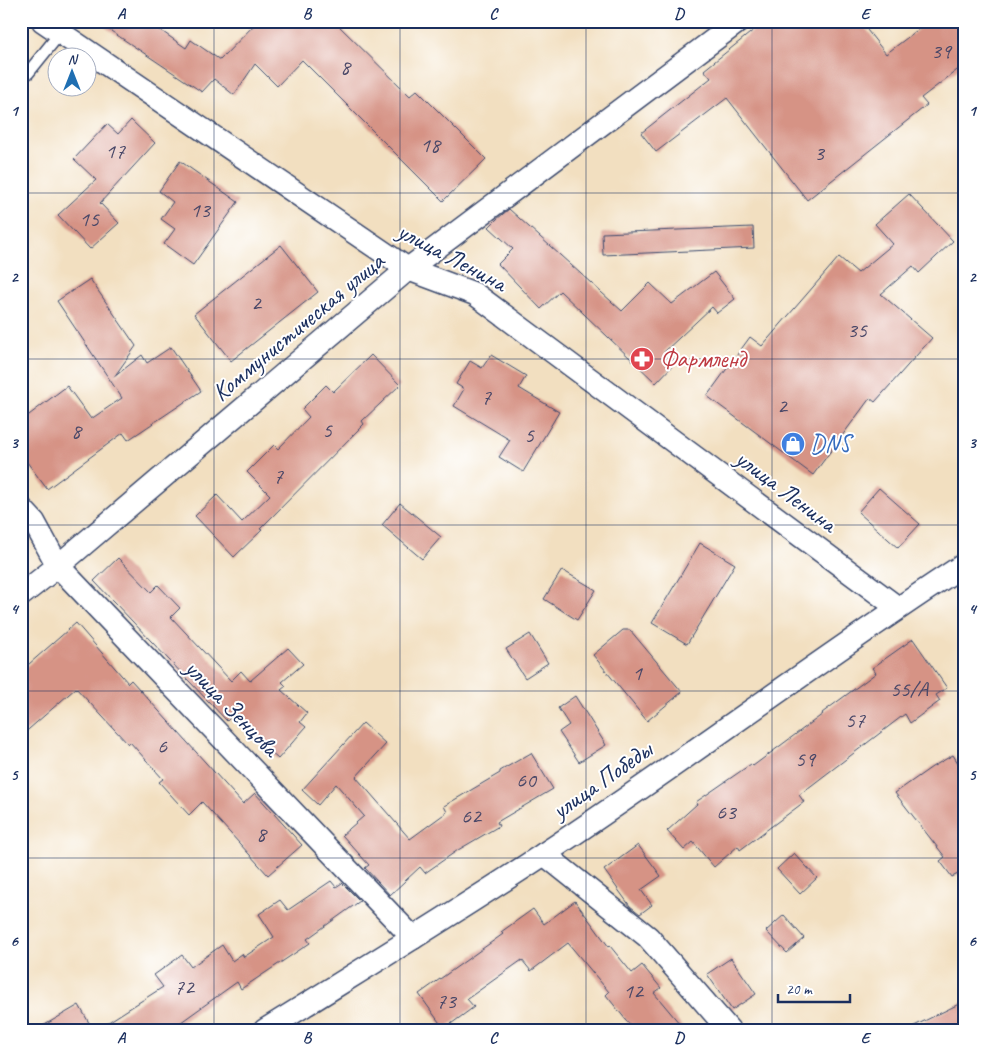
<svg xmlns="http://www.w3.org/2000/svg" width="986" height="1051" viewBox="0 0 986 1051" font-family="Caveat,sans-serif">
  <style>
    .building { fill: #d69385 }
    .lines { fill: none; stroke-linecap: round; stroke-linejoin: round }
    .lane-casing { stroke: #3b496d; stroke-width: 14 }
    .street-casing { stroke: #3b496d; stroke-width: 25 }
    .lane { stroke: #fff; stroke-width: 11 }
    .street { stroke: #fff; stroke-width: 22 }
    .grid { fill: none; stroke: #1b2f5e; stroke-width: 1; stroke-opacity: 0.55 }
    .labels { text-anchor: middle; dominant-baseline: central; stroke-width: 4; stroke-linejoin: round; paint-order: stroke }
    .number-label { font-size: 22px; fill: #4a4868 }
    .street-label { font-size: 25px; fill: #1b2f5e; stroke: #fff }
    .health-label { font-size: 25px; fill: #be3a42; stroke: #fff; text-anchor: start }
    .shop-label { font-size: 25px; fill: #366cbe; stroke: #fff; text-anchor: start }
    .neatline { fill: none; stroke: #1b2f5e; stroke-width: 2 }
    .grid-label { font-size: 16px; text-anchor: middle; font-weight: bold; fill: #1b2f5e }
  </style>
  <rect width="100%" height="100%" fill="#fff"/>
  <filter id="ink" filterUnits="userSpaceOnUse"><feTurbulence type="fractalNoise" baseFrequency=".02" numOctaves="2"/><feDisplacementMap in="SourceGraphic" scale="10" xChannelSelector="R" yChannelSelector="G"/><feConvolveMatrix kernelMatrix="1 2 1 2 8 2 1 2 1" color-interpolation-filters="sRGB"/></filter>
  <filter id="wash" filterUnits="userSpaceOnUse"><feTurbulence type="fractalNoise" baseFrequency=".0096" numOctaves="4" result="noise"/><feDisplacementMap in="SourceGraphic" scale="20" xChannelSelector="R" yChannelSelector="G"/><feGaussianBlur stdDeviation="1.12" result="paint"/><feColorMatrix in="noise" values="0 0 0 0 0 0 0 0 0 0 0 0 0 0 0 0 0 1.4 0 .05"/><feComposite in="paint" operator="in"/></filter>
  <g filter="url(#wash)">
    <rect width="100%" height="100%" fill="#f2dfc0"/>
    <g id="blocks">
      <g class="building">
        <path d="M 96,21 L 147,21 L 186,48 L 191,40 L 220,60 L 258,21 L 334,21 L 410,96 L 417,90 L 486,159 L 443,201 L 302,60 L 277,86 L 255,64 L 234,95 L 214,79 L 202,92 Z"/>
        <path d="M 765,21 L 860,21 L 886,54 L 929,21 L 965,21 L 965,64 L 921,98 L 927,105 L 807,200 L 727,98 L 656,152 L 641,133 L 711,78 L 704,70 Z"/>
        <path d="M 131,120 L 155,143 L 100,203 L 119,223 L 90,249 L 58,215 L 96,180 L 74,159 L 107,124 L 118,134 Z"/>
        <path d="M 180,161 L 238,202 L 193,265 L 164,244 L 175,229 L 161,219 L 173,202 L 159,191 Z"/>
        <path d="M 909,194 L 953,241 L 919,273 L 913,266 L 881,294 L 932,338 L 875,402 L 870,398 L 813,475 L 707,396 L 750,337 L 762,346 L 839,257 L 858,273 L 893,244 L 875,224 Z"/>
        <path d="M 509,209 L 622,311 L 650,283 L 672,304 L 714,272 L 735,299 L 717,313 L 712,307 L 664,352 L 675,363 L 656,383 L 560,291 L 541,309 L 498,264 L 513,249 L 489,227 L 497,219 Z"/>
        <path d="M 753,227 L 754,248 L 603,255 L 602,233 Z"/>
        <path d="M 281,245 L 318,292 L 231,361 L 194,314 Z"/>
        <path d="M 90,279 L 136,346 L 114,377 L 142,355 L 147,363 L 171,347 L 201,391 L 128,440 L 123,433 L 47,489 L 21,454 L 21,421 L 67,386 L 91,419 L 122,398 L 57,301 Z"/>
        <path d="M 371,355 L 400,385 L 362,421 L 364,424 L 260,529 L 262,530 L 234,557 L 195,516 L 217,495 L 242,522 L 270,495 L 247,472 L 274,445 L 278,449 L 309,417 L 302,409 L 326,385 L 333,392 Z"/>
        <path d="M 491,355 L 526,376 L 519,388 L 559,412 L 523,472 L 499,457 L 510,440 L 454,406 L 464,389 L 456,384 L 470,361 L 482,368 Z"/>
        <path d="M 879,488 L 920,524 L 898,548 L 858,512 Z"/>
        <path d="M 400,503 L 441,537 L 422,559 L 382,525 Z"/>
        <path d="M 700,543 L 735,564 L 687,644 L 652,623 Z"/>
        <path d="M 118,558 L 151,592 L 158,585 L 180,608 L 171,617 L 231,681 L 241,671 L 250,681 L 288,648 L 303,664 L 282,682 L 286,686 L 281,690 L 307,713 L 300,722 L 306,727 L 278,759 L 231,717 L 227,721 L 94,581 Z"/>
        <path d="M 562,570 L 596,590 L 577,620 L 544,599 Z"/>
        <path d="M 76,623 L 128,683 L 131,680 L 243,804 L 255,793 L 302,845 L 268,875 L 202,802 L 189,815 L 159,782 L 163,779 L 130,742 L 128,744 L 76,688 L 21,736 L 21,671 Z"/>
        <path d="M 623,630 L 630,630 L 682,692 L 647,721 L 593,655 Z"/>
        <path d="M 530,634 L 548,663 L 525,678 L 506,649 Z"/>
        <path d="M 913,639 L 947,688 L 936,695 L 940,701 L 910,723 L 905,714 L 799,795 L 804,802 L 740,850 L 738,846 L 714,867 L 693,842 L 684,850 L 667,831 L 697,804 L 696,802 L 751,764 L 753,766 L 823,714 L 822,713 L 876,673 L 872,668 Z"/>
        <path d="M 575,696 L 606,745 L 579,762 L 559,732 L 569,725 L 558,708 Z"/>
        <path d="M 363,723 L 386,744 L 356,777 L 410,839 L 447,812 L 444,806 L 500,773 L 500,771 L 531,753 L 553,789 L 497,822 L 499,826 L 458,850 L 425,873 L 420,867 L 390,895 L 365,868 L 369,865 L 342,835 L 364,816 L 336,784 L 318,805 L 302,790 Z"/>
        <path d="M 953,755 L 965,774 L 965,883 L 958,874 L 952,877 L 940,861 L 945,857 L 895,793 L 932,767 Z"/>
        <path d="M 638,845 L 661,876 L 641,890 L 652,905 L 640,914 L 630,906 L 604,870 Z"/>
        <path d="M 794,853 L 817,878 L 800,894 L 777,869 Z"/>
        <path d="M 331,881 L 336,887 L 342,883 L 360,901 L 307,939 L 310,943 L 241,989 L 237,982 L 170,1030 L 96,1030 L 163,987 L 154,975 L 182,955 L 191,967 L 222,945 L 232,961 L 242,954 L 244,957 L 274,937 L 259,914 L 280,900 L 288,910 Z"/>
        <path d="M 575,901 L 609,947 L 610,946 L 632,973 L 642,965 L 661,988 L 654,993 L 685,1030 L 634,1030 L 606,995 L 609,992 L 568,943 L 531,971 L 522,960 L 467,999 L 474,1007 L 444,1029 L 419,994 L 503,934 L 501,932 L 533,909 L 544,924 Z"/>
        <path d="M 784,915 L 804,938 L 787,953 L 766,931 Z"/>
        <path d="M 731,958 L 756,994 L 732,1010 L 707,974 Z"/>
        <path d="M 965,1001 L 965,1030 L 906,1030 Z"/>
        <path d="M 79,1005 L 93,1030 L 36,1030 Z"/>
      </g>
    </g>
  </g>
  <g filter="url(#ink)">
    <use href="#blocks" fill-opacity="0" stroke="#3b496d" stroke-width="1"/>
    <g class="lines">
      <g class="lane-casing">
        <path id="lane" d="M 21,77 L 28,73 L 61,32"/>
      </g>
      <g class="street-casing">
        <g id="street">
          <path d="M 43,21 L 408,269 L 475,294 L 898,608"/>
          <path d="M 21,508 L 34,522 L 58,566 L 413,938"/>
          <path d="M 21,595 L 58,566 L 408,269 L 739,21"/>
          <path d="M 544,854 L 648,937 L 729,1030"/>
          <path d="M 265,1030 C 358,972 452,915 544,854 C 686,760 822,657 965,564"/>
        </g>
      </g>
      <use href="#lane" class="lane"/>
      <use href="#street" class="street"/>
    </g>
  </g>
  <path class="grid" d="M 214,21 L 214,1030M 400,21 L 400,1030M 586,21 L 586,1030M 772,21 L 772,1030M 21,193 L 965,193M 21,359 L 965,359M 21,525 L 965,525M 21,691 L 965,691M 21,858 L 965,858"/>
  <defs>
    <g id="pharmacy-disc" transform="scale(1.25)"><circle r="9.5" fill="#e0444e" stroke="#fff"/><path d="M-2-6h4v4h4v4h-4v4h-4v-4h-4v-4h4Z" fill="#fff"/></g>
    <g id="shop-disc" transform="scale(1.25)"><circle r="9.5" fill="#3f7fe0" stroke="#fff"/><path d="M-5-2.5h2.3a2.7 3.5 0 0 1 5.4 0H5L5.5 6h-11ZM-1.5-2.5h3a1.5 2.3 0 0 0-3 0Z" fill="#fff"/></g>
  </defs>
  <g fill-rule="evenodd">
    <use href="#pharmacy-disc" x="642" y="359"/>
    <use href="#shop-disc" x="793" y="444"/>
  </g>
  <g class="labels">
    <g class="number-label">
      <text x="941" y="51">39</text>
      <text x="345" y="67">8</text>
      <text x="430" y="145">18</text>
      <text x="115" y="151">17</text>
      <text x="819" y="153">3</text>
      <text x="200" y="210">13</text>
      <text x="89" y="219">15</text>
      <text x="256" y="303">2</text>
      <text x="857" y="330">35</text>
      <text x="486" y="397">7</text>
      <text x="782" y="406">2</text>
      <text x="327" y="430">5</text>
      <text x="76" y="431">8</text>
      <text x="529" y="435">5</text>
      <text x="278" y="476">7</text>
      <text x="637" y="673">1</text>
      <text x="909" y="689">55/А</text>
      <text x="855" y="720">57</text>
      <text x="162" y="746">6</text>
      <text x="805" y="759">59</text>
      <text x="526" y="780">60</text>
      <text x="726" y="812">63</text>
      <text x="471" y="816">62</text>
      <text x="261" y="834">8</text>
      <text x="184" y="987">72</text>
      <text x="633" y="991">12</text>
      <text x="446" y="1001">73</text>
    </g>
    <g class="street-label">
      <text transform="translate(452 257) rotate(28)">улица Ленина</text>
      <text transform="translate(298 327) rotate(-40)">Коммунистическая улица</text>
      <text transform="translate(786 491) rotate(37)">улица Ленина</text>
      <text transform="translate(232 708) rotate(46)">улица Зенцова</text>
      <text transform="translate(602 780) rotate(-35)">улица Победы</text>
    </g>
    <g class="health-label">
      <text x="660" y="359">Фармленд</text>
    </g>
    <g class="shop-label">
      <text x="810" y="444">DNS</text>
    </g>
  </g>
  <rect width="986" height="1051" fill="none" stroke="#fff" stroke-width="55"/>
  <g transform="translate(72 72)"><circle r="24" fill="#ffffff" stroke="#a4acbf"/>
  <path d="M0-4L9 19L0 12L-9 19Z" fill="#1f6fb2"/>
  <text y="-8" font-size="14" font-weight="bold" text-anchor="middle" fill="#1b2f5e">N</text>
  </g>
  <path d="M778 994v8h72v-8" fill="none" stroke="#1b2f5e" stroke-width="2.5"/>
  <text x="786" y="994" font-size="15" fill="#1b2f5e" stroke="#ffffff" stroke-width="4" paint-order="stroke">20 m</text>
  <rect x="28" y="28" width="930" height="996" class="neatline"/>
  <g class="grid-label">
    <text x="121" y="19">A</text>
    <text x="307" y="19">B</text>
    <text x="493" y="19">C</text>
    <text x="679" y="19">D</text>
    <text x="865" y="19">E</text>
    <text x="14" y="116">1</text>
    <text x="972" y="116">1</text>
    <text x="14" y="282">2</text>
    <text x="972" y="282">2</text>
    <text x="14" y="448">3</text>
    <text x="972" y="448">3</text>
    <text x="14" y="614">4</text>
    <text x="972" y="614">4</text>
    <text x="14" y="780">5</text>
    <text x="972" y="780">5</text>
    <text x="14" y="946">6</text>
    <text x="972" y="946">6</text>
    <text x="121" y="1043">A</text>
    <text x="307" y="1043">B</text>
    <text x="493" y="1043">C</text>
    <text x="679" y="1043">D</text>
    <text x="865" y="1043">E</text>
  </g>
</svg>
